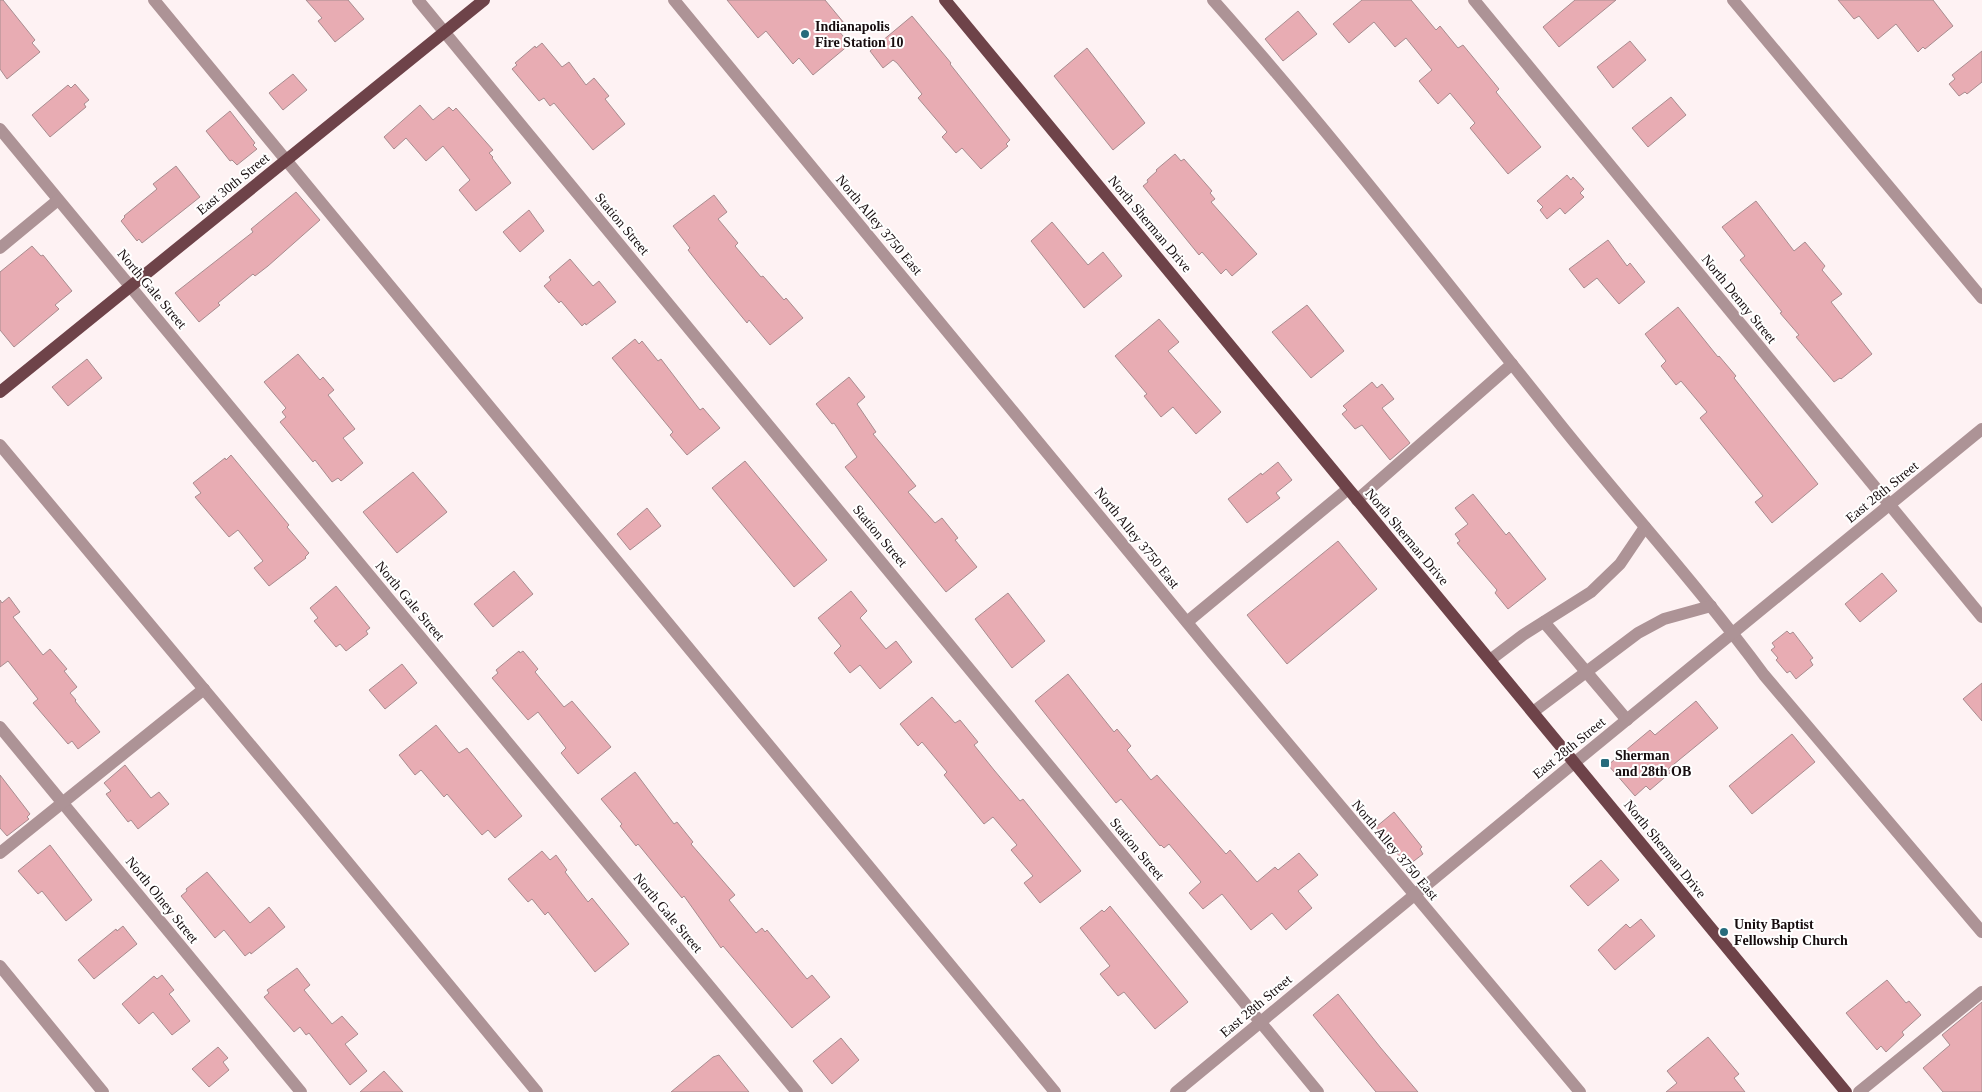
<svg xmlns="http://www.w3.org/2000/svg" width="1982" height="1092" viewBox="0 0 1982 1092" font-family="'Times New Roman',serif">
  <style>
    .building { fill: #e8acb3; stroke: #a88c8f }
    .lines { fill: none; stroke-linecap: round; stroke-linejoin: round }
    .minor { stroke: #ad9396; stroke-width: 12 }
    .major { stroke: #6e4349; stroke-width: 12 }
    .poi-dot { fill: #276b7c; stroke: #fff; stroke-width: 2 }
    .labels { text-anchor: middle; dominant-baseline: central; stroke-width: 4; stroke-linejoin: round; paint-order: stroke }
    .poi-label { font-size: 14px; font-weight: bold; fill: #170d0f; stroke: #fff; text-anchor: start }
    .street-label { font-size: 14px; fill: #170d0f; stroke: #fff }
  </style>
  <rect width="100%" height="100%" fill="#fef2f3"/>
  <g class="building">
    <path d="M 0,0 L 3,0 L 35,40 L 32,43 L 40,52 L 7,79 L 0,69 Z"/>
    <path d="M 306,0 L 348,0 L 364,19 L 335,42 L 318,21 L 322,18 Z"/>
    <path d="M 727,0 L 825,0 L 844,23 L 837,29 L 850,44 L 813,75 L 799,58 L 793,64 L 766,31 L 758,38 Z"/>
    <path d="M 1362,0 L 1411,0 L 1436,30 L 1440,26 L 1458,48 L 1463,45 L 1499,89 L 1496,92 L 1541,147 L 1508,174 L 1470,128 L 1475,123 L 1450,93 L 1438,104 L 1419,81 L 1432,70 L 1406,38 L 1395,47 L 1374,22 L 1349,43 L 1333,24 Z"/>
    <path d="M 1575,0 L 1616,0 L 1559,47 L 1543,27 Z"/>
    <path d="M 1838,0 L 1933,0 L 1953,26 L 1925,49 L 1923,47 L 1918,52 L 1896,24 L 1878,39 L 1859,16 L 1854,19 Z"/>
    <path d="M 1298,11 L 1317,34 L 1283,61 L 1265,39 Z"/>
    <path d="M 912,16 L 951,63 L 950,64 L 1010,140 L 1006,144 L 1008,146 L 981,169 L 962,148 L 956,153 L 942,137 L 947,132 L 918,98 L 922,94 L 897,63 L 893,60 L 883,68 L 870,51 Z"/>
    <path d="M 1630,41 L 1646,60 L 1613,88 L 1597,67 Z"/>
    <path d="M 542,43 L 562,67 L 569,62 L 586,85 L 594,78 L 609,96 L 605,99 L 625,124 L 593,150 L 554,103 L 550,106 L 544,98 L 539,101 L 512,69 L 517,65 L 515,63 L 535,46 L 536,48 Z"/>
    <path d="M 1087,48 L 1145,123 L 1113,150 L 1054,76 Z"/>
    <path d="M 1982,51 L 1982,82 L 1967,94 L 1965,92 L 1959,96 L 1949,84 L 1955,79 L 1952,75 Z"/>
    <path d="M 293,74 L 307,90 L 283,110 L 269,93 Z"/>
    <path d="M 75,84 L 89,100 L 84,104 L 86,107 L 50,137 L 32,115 L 68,85 L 71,88 Z"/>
    <path d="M 1671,97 L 1686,115 L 1648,147 L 1632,128 Z"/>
    <path d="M 420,105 L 433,120 L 449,107 L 453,111 L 456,108 L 493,150 L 489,153 L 493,157 L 492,158 L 511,183 L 476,211 L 459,190 L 470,180 L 443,146 L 426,161 L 406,138 L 394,149 L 384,137 Z"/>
    <path d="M 230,111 L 255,143 L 253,145 L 257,149 L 237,165 L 232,160 L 230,161 L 206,131 Z"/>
    <path d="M 1175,154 L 1181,161 L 1184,159 L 1212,191 L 1210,193 L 1215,199 L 1211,202 L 1257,254 L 1232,276 L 1226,269 L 1221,274 L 1202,252 L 1199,255 L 1143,186 L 1148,182 L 1147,180 L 1157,171 L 1156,170 Z"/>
    <path d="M 176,166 L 200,197 L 142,243 L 139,239 L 137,241 L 121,221 L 125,217 L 124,216 L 157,189 L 153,184 Z"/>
    <path d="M 1567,175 L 1571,180 L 1573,177 L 1584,189 L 1580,193 L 1584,197 L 1565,214 L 1560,208 L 1547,219 L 1540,210 L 1543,207 L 1537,201 Z"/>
    <path d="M 296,192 L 320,220 L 268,266 L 255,276 L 253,274 L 218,303 L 220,305 L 199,322 L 175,293 L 253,232 L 251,229 Z"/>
    <path d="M 714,195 L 727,212 L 718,219 L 738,243 L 735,246 L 761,277 L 763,276 L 784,300 L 786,298 L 803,318 L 770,345 L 749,320 L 747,323 L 710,278 L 688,250 L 690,248 L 673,226 Z"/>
    <path d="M 1756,201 L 1794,251 L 1805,242 L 1825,266 L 1822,270 L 1842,294 L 1831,302 L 1872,354 L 1841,379 L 1840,378 L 1834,382 L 1796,337 L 1799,335 L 1780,313 L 1782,312 L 1740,260 L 1745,256 L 1722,227 Z"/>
    <path d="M 529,210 L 544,231 L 520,252 L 503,232 Z"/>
    <path d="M 1052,222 L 1088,265 L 1103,252 L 1122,276 L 1084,308 L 1031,241 Z"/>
    <path d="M 1608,240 L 1627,266 L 1630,263 L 1645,282 L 1619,304 L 1597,278 L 1584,288 L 1569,269 Z"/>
    <path d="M 32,246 L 41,256 L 43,255 L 72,291 L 55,305 L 59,309 L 14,347 L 0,330 L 0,272 Z"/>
    <path d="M 570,259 L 593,286 L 599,281 L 616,302 L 586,325 L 585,323 L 582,326 L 561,301 L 559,303 L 544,286 L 551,280 L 549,277 Z"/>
    <path d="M 1307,305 L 1344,351 L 1311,378 L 1272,332 Z"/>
    <path d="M 1678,307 L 1718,357 L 1719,356 L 1736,376 L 1734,378 L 1818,484 L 1772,523 L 1755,502 L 1763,496 L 1700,418 L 1707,412 L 1681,381 L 1676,385 L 1661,366 L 1666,361 L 1645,334 Z"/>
    <path d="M 1159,319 L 1179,342 L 1168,351 L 1221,412 L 1196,434 L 1173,407 L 1161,417 L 1144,396 L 1147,394 L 1115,356 Z"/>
    <path d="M 635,339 L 639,344 L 642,341 L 658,361 L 661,359 L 700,410 L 703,408 L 720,428 L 687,455 L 670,435 L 673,432 L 612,358 Z"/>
    <path d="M 298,354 L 320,380 L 323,377 L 334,390 L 328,395 L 355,429 L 343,438 L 363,463 L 341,481 L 338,478 L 332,482 L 315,460 L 313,462 L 280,422 L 286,417 L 282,412 L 286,408 L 264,382 Z"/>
    <path d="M 87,359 L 102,378 L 68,406 L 52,387 Z"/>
    <path d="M 849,377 L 865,397 L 857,404 L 876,432 L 873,434 L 916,486 L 908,492 L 935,523 L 942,518 L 958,538 L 955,540 L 977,567 L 946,592 L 845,467 L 857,457 L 834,423 L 832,424 L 816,404 Z"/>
    <path d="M 1372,382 L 1377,388 L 1382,384 L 1394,399 L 1382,408 L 1410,443 L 1390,460 L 1362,425 L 1355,429 L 1342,414 L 1347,410 L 1343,406 Z"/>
    <path d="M 231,455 L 289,525 L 287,527 L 309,553 L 305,557 L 306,558 L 269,586 L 254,568 L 263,561 L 238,530 L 229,537 L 195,497 L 201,493 L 193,483 L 225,458 L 226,460 Z"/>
    <path d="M 745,461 L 827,560 L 794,587 L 712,488 Z"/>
    <path d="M 1278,462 L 1292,480 L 1276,493 L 1280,498 L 1247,523 L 1228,499 L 1261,473 L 1262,475 Z"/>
    <path d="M 413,472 L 447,512 L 397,553 L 363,512 Z"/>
    <path d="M 1473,494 L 1506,535 L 1509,532 L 1546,579 L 1508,609 L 1495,593 L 1497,590 L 1457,543 L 1460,541 L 1455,534 L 1468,524 L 1455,508 Z"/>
    <path d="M 647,508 L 661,526 L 630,550 L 617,534 Z"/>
    <path d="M 1338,541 L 1377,589 L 1287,664 L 1247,615 Z"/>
    <path d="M 514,571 L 533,594 L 493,627 L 474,604 Z"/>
    <path d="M 1882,573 L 1897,591 L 1860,622 L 1845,604 Z"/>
    <path d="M 336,586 L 370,628 L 366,631 L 368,634 L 346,651 L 340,644 L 336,647 L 314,621 L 318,618 L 310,608 Z"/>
    <path d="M 851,591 L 867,611 L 860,618 L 886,649 L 896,641 L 912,662 L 880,689 L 860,665 L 850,673 L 834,653 L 841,646 L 818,618 Z"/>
    <path d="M 1008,593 L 1045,641 L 1012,668 L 975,619 Z"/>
    <path d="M 9,597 L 20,612 L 13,617 L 43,655 L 50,649 L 67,669 L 64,671 L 77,687 L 70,693 L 76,700 L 75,701 L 100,732 L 78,749 L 72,741 L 68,744 L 33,703 L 38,699 L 8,661 L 0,667 L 0,600 L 2,603 Z"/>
    <path d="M 1787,631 L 1790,634 L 1793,632 L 1813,658 L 1810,660 L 1813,665 L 1796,679 L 1790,671 L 1787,673 L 1776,660 L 1778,658 L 1771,650 L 1775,647 L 1772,643 Z"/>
    <path d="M 519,651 L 520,653 L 523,651 L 538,669 L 535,672 L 564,707 L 572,701 L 611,747 L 578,774 L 561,753 L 566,748 L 538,712 L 528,720 L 492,678 L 498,673 L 496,670 Z"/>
    <path d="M 402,664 L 417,683 L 385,709 L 369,690 Z"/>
    <path d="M 1068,674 L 1114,732 L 1117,729 L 1131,746 L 1127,750 L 1151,780 L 1157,775 L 1226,854 L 1230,850 L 1257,882 L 1275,867 L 1278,870 L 1299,853 L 1318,875 L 1298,891 L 1312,908 L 1286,930 L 1272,913 L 1251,930 L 1222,894 L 1203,909 L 1189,893 L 1201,882 L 1169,844 L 1164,848 L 1161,845 L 1160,846 L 1121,799 L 1116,803 L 1035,701 Z"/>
    <path d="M 1982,683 L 1982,721 L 1963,699 Z"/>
    <path d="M 932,697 L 955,723 L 960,720 L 978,742 L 974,745 L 994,770 L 1020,801 L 1023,799 L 1081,871 L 1040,903 L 1024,883 L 1033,876 L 1011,850 L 1017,845 L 993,817 L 984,824 L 944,775 L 947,772 L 922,742 L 918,746 L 900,724 Z"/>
    <path d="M 1696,701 L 1718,728 L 1668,769 L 1671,772 L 1650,790 L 1646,786 L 1635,796 L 1608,765 L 1650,730 L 1655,735 Z"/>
    <path d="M 436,725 L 459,753 L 467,748 L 522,816 L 495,838 L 488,830 L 482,835 L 447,794 L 444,797 L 421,770 L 415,775 L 399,755 Z"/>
    <path d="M 1792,734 L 1815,762 L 1752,814 L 1729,786 Z"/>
    <path d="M 125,765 L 151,798 L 159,792 L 169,804 L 138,829 L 131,820 L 128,822 L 106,794 L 111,791 L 104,783 Z"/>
    <path d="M 635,772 L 674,824 L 677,822 L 693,842 L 691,844 L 735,895 L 729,900 L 756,933 L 762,928 L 765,932 L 767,930 L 807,979 L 812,975 L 830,997 L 792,1028 L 723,946 L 721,948 L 684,896 L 682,898 L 638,844 L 636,846 L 620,826 L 622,824 L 601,799 Z"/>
    <path d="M 0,775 L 30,814 L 27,817 L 29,819 L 7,836 L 0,828 Z"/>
    <path d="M 1394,812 L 1422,847 L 1420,849 L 1423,854 L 1410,864 L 1406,860 L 1404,862 L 1376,827 Z"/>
    <path d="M 50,845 L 92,900 L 66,921 L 42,891 L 38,894 L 18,871 Z"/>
    <path d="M 542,851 L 550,860 L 556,855 L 567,870 L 565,872 L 588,902 L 592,898 L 629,944 L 595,972 L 548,912 L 545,915 L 532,899 L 528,902 L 508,879 Z"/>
    <path d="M 1601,860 L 1619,880 L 1588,906 L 1570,886 Z"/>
    <path d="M 207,872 L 250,923 L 269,907 L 285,927 L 251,954 L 250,952 L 245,956 L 224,930 L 215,938 L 181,896 L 187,891 L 186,889 Z"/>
    <path d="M 1110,906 L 1188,1002 L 1155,1029 L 1124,992 L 1118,996 L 1100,974 L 1110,966 L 1080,928 L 1102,910 L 1104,912 Z"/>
    <path d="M 1641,919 L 1655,936 L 1615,970 L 1598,950 L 1626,924 L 1630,928 Z"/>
    <path d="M 123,926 L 137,944 L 94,979 L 78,960 L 116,929 L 117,931 Z"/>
    <path d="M 297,968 L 310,985 L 304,990 L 332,1024 L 342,1016 L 358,1034 L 345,1044 L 367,1071 L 350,1085 L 309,1033 L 306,1035 L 300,1027 L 294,1032 L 264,997 L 269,993 L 267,990 Z"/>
    <path d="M 162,975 L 174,990 L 169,994 L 171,996 L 190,1021 L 172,1035 L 153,1012 L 139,1024 L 122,1004 L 154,976 L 157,979 Z"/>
    <path d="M 1887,980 L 1906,1003 L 1909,1001 L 1921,1015 L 1902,1032 L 1904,1035 L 1886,1052 L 1881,1046 L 1877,1050 L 1846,1013 Z"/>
    <path d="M 1338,994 L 1380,1047 L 1418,1092 L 1376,1092 L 1343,1052 L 1313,1015 Z"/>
    <path d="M 1982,1002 L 1982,1092 L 1943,1092 L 1923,1068 L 1950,1045 L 1942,1035 Z"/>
    <path d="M 1708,1037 L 1739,1074 L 1734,1078 L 1745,1092 L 1666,1092 L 1677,1083 L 1667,1071 Z"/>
    <path d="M 841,1038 L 859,1060 L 832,1084 L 813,1061 Z"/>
    <path d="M 218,1047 L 228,1058 L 223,1062 L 229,1070 L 209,1087 L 192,1069 Z"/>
    <path d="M 719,1055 L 749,1092 L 671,1092 L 713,1057 Z"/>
    <path d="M 384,1071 L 403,1092 L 360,1092 Z"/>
  </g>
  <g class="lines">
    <g class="minor">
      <path d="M 154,0 L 1055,1092"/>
      <path d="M 418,0 L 1318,1092"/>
      <path d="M 674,0 L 1213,654 L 1580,1092"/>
      <path d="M 1213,0 C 1334,136 1445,281 1559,423 C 1627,508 1700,588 1764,675 L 1982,932"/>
      <path d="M 1474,0 L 1982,617"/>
      <path d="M 1733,0 L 1982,298"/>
      <path d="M 0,129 L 797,1092"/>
      <path d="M 0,248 L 58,200"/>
      <path d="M 0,445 L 304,809 L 537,1092"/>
      <path d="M 1357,500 L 1512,364"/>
      <path d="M 1187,622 L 1348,489"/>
      <path d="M 1544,622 L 1627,720"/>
      <path d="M 1490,660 L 1523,635 L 1591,592 L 1620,564 L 1645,527"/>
      <path d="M 1533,712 L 1638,633 L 1664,619 L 1711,606"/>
      <path d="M 0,727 L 301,1092"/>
      <path d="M 0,853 L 204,689"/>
      <path d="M 0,966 L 103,1092"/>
      <path d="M 1176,1092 L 1574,763 L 1982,429"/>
      <path d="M 1859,1092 L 1982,992"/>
    </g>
    <g class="major">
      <path d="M 945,0 L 1846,1092"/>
      <path d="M 0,392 L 484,0"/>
    </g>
  </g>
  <g class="poi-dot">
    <circle cx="805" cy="34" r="5"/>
    <rect x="1600" y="758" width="10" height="10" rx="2.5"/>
    <circle cx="1724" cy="932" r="5"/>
  </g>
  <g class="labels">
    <g class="poi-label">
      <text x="815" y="26">Indianapolis<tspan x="815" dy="16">Fire Station 10</tspan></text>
      <text x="1615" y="755">Sherman<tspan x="1615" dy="16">and 28th OB</tspan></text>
      <text x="1734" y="924">Unity Baptist<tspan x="1734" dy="16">Fellowship Church</tspan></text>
    </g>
    <g class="street-label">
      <text transform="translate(233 184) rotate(-39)">East 30th Street</text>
      <text transform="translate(622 224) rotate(50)">Station Street</text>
      <text transform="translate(1150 224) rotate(50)">North Sherman Drive</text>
      <text transform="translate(879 225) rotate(50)">North Alley 3750 East</text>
      <text transform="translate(152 289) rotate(50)">North Gale Street</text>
      <text transform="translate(1739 299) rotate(51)">North Denny Street</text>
      <text transform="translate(1882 492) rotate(-39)">East 28th Street</text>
      <text transform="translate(880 536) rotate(50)">Station Street</text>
      <text transform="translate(1407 537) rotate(50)">North Sherman Drive</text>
      <text transform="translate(1137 538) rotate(51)">North Alley 3750 East</text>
      <text transform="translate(410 601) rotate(50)">North Gale Street</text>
      <text transform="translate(1569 748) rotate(-39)">East 28th Street</text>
      <text transform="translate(1137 849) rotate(50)">Station Street</text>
      <text transform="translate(1665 849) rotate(51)">North Sherman Drive</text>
      <text transform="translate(1395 850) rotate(50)">North Alley 3750 East</text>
      <text transform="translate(162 900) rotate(51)">North Olney Street</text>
      <text transform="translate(668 913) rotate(50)">North Gale Street</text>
      <text transform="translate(1256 1006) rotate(-40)">East 28th Street</text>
    </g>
  </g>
</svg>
